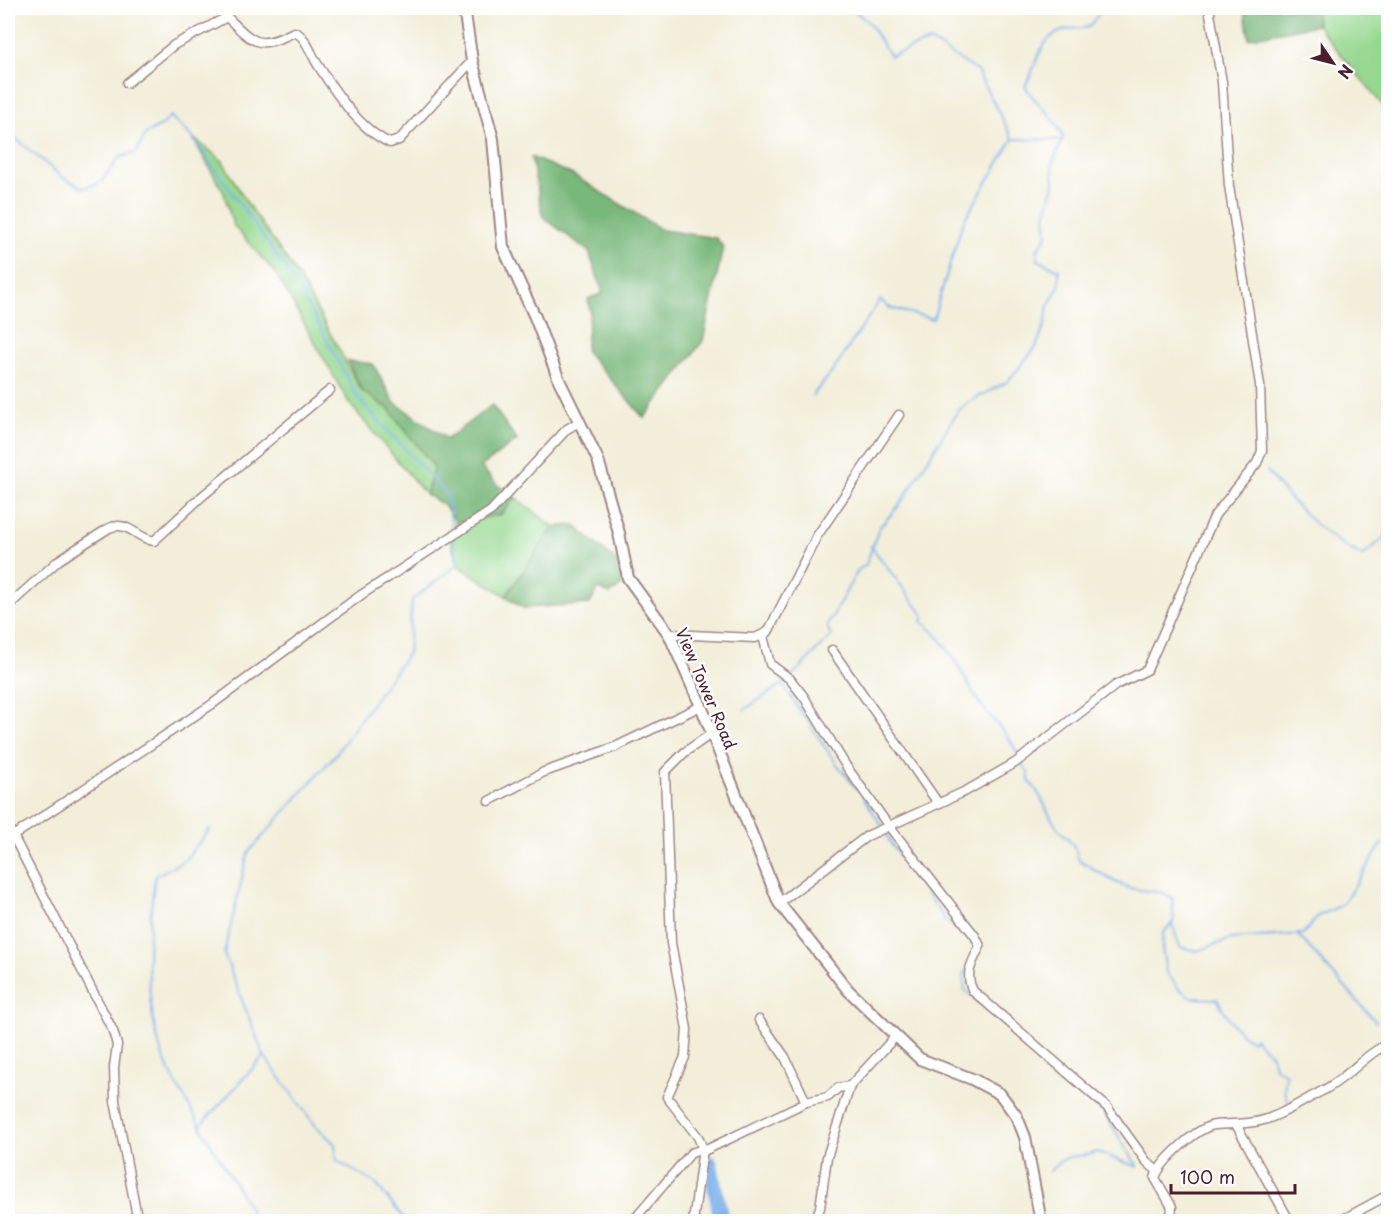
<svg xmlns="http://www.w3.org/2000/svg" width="1396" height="1229" viewBox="0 0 1396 1229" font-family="'Playpen Sans',sans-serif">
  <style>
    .green { fill: #96d890; stroke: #707c5e; stroke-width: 1.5 }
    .forest { fill: #78b87a; stroke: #616c52; stroke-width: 1.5 }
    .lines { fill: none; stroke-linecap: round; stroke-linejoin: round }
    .stream { stroke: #7eb1eb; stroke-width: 2 }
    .river { stroke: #7eb1eb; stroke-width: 15 }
    .minor-casing { stroke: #9e8682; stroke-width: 11 }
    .tertiary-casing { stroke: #9e8682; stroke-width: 14 }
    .minor { stroke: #fff; stroke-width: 8 }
    .tertiary { stroke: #fff; stroke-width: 10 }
    .labels { text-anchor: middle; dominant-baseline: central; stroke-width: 5; stroke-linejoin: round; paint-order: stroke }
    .street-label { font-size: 16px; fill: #4a1f2b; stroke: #fff }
  </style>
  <rect width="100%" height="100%" fill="#fff"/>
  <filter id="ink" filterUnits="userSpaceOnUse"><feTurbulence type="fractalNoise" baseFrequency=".0167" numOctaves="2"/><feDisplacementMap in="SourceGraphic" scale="12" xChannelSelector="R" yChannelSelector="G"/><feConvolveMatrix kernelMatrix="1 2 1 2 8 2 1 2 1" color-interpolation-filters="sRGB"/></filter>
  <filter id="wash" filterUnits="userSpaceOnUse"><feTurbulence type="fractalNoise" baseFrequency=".008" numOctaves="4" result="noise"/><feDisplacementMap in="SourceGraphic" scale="24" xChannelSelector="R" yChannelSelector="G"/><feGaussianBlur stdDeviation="1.35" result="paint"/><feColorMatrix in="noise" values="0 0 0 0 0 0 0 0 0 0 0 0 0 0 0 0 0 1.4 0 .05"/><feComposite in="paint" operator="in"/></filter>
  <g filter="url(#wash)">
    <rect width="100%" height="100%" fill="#f2eed9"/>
    <g class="green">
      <path d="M 1315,8 L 1388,8 L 1388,112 L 1317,25 Z"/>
      <path d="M 192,137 L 222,160 L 247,203 L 298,276 L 362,391 L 389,409 L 434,467 L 426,495 L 349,403 L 276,274 L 233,225 L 224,193 Z"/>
      <path d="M 516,498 L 554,527 L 506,596 L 457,565 L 450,537 L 456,522 L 500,515 Z"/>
    </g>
    <g class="forest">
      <path d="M 1244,8 L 1315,8 L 1317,25 L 1249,38 Z"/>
      <path d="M 531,157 L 573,175 L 662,230 L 716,238 L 723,247 L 703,341 L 644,418 L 585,350 L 590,312 L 588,299 L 603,293 L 589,252 L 543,217 Z"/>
      <path d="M 348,361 L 373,364 L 394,402 L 447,439 L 492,405 L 517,440 L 481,467 L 496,484 L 516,498 L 500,515 L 456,522 L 443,504 L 426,495 L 434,467 L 389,409 L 362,391 Z"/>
      <path d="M 574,525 L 634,576 L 610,594 L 598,589 L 590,604 L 523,608 L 506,596 L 554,527 Z"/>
    </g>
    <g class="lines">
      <g class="stream">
        <path d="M 851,8 L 869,23 L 890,56 L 930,41 L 977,71 L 1013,139"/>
        <path d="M 8,132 L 62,177 L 84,188 L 101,182 L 120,157 L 136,153 L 146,134 L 163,125 L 170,116 L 192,137 L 295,281 L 358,398 L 447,495 L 453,534"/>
        <path d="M 812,396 L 833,371 L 880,300 L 890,308 L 933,319 L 963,222 L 1013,139 L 1062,140"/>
        <path d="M 1267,471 C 1291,503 1326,539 1363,556 L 1388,534"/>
        <path d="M 871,546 L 924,616 L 922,622 C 950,642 962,677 981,705 C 994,722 1011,737 1019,757"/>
        <path d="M 792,676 L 831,636 L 827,626 L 858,570 L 866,565 L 879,528 L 901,503 L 958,411 L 969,402 L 1007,382 L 1036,347 L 1045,325 L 1048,306 L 1059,286 L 1059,270 L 1038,260 L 1037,250 L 1047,236 L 1045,217 L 1054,184 L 1052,164 L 1063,138 C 1057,116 1036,106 1025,86 C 1038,66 1037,37 1065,30 C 1073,28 1081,29 1089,27 L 1098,15 L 1096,8"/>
        <path d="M 782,684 L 836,763 L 857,789"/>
        <path d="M 744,710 L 788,680"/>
        <path d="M 1021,763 L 1028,772 L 1029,781 C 1043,795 1046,813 1057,827 C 1068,841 1074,839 1078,859 C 1093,869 1118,886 1134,889 C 1149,892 1159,889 1172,898 L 1174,921 L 1163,933 L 1162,947 L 1166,972 L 1178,988 L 1192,998 L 1217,999 C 1226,1016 1235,1031 1252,1041 L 1254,1038 L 1272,1055 L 1275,1067 L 1286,1074 L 1284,1091 L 1288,1102"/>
        <path d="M 864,798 L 882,826"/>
        <path d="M 885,831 L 892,845 L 947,922 L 973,940"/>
        <path d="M 1172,924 L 1180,947 L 1197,951 L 1231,939 L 1303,934 L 1318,916 L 1342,905 L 1382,844"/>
        <path d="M 1298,935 L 1376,1022"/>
        <path d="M 967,968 L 963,975 L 965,990 L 1104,1113 L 1138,1167 L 1096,1152 C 1075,1162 1072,1147 1050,1171"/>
        <path d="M 264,1056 L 315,1125 L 335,1144 L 337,1161 L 375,1183 L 407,1222"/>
        <path d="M 200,1126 C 188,1102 170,1077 161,1051 C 143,994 147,935 155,876 L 184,861 L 210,829"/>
        <path d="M 253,1222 L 249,1207 L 200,1126 L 264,1056 L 224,954 L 248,853 L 335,755 L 408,653 L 412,600 L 457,565 L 454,540"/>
      </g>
      <path class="river" d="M 710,1163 L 721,1218 L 718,1222"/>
    </g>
  </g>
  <g filter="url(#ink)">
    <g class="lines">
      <g class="minor-casing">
        <g id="minor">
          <path d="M 127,83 L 174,45 L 227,17 C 255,44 258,50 294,32 C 306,35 311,55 318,65 C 335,92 360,130 390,143 L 399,140 L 472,61"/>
          <path d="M 8,606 L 59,560 L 109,528 C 128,520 136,538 154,541 L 200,498 L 330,390"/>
          <path d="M 669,634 L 755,638 L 768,632 L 817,536 L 899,415"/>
          <path d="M 763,636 L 770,664 L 790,679 L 804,697 L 846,766 L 888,825 L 975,936 L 980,946 C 972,963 964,974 973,991 L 1107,1107 L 1146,1161 L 1157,1171"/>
          <path d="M 832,650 L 938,803"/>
          <path d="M 489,801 L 544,772 L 615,747 L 701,706"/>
          <path d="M 8,826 L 113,1031 L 117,1045 L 114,1067 L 115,1101 L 138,1222"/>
          <path d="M 13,836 L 211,705 L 361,595 L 491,511 L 567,429 L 579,422"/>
          <path d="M 779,903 L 867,836 L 966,791 L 1015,763 L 1116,685 L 1147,670 L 1215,515 L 1257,463 L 1262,451 L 1260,385 L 1229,186 L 1222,82 L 1209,8"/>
          <path d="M 806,1102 L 828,1097 L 838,1088 L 850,1086 L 895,1037"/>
          <path d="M 1237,1126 L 1290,1222"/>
          <path d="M 632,1222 L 691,1153 L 703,1149 L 698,1137 L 667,1097 L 685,1057 L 687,1029 L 671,943 L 665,772 L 685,752 L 711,734"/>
          <path d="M 693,1222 L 703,1149 L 706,1150 L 806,1102 L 785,1057 L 759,1020"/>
          <path d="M 814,1222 L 820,1208 L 827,1157 L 850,1086"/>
          <path d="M 1164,1222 L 1171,1216 L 1172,1207 L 1155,1178 C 1160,1162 1197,1127 1215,1125 C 1232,1123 1247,1125 1264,1120 C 1284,1114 1303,1101 1322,1091 C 1347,1079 1366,1053 1388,1044"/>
          <path d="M 1338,1222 L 1388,1195"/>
        </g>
      </g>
      <g class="tertiary-casing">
        <path id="tertiary" d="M 464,8 L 472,61 L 493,139 L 503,247 L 535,317 L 559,380 L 598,460 L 619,533 L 628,578 L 669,634 L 701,706 L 779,903 L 848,990 L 920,1059 L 972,1079 L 1000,1094 L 1017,1117 L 1025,1137 L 1041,1222"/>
      </g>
      <use href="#minor" class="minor"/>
      <use href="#tertiary" class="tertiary"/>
    </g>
  </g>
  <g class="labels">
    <g class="street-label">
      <text transform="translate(707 688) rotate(67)">View Tower Road</text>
    </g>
  </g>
  <rect width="1396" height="1229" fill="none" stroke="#fff" stroke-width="30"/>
  <g transform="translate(1333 63) rotate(125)" stroke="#ffffff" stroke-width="4.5" paint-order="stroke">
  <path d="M0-4.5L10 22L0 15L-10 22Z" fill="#4a1f2b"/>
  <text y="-9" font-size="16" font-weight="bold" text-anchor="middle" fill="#4a1f2b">N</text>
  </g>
  <path d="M1171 1184v9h124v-9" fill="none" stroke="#4a1f2b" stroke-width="3"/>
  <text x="1180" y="1184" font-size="18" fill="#4a1f2b" stroke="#ffffff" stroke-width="4.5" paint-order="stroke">100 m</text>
</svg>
